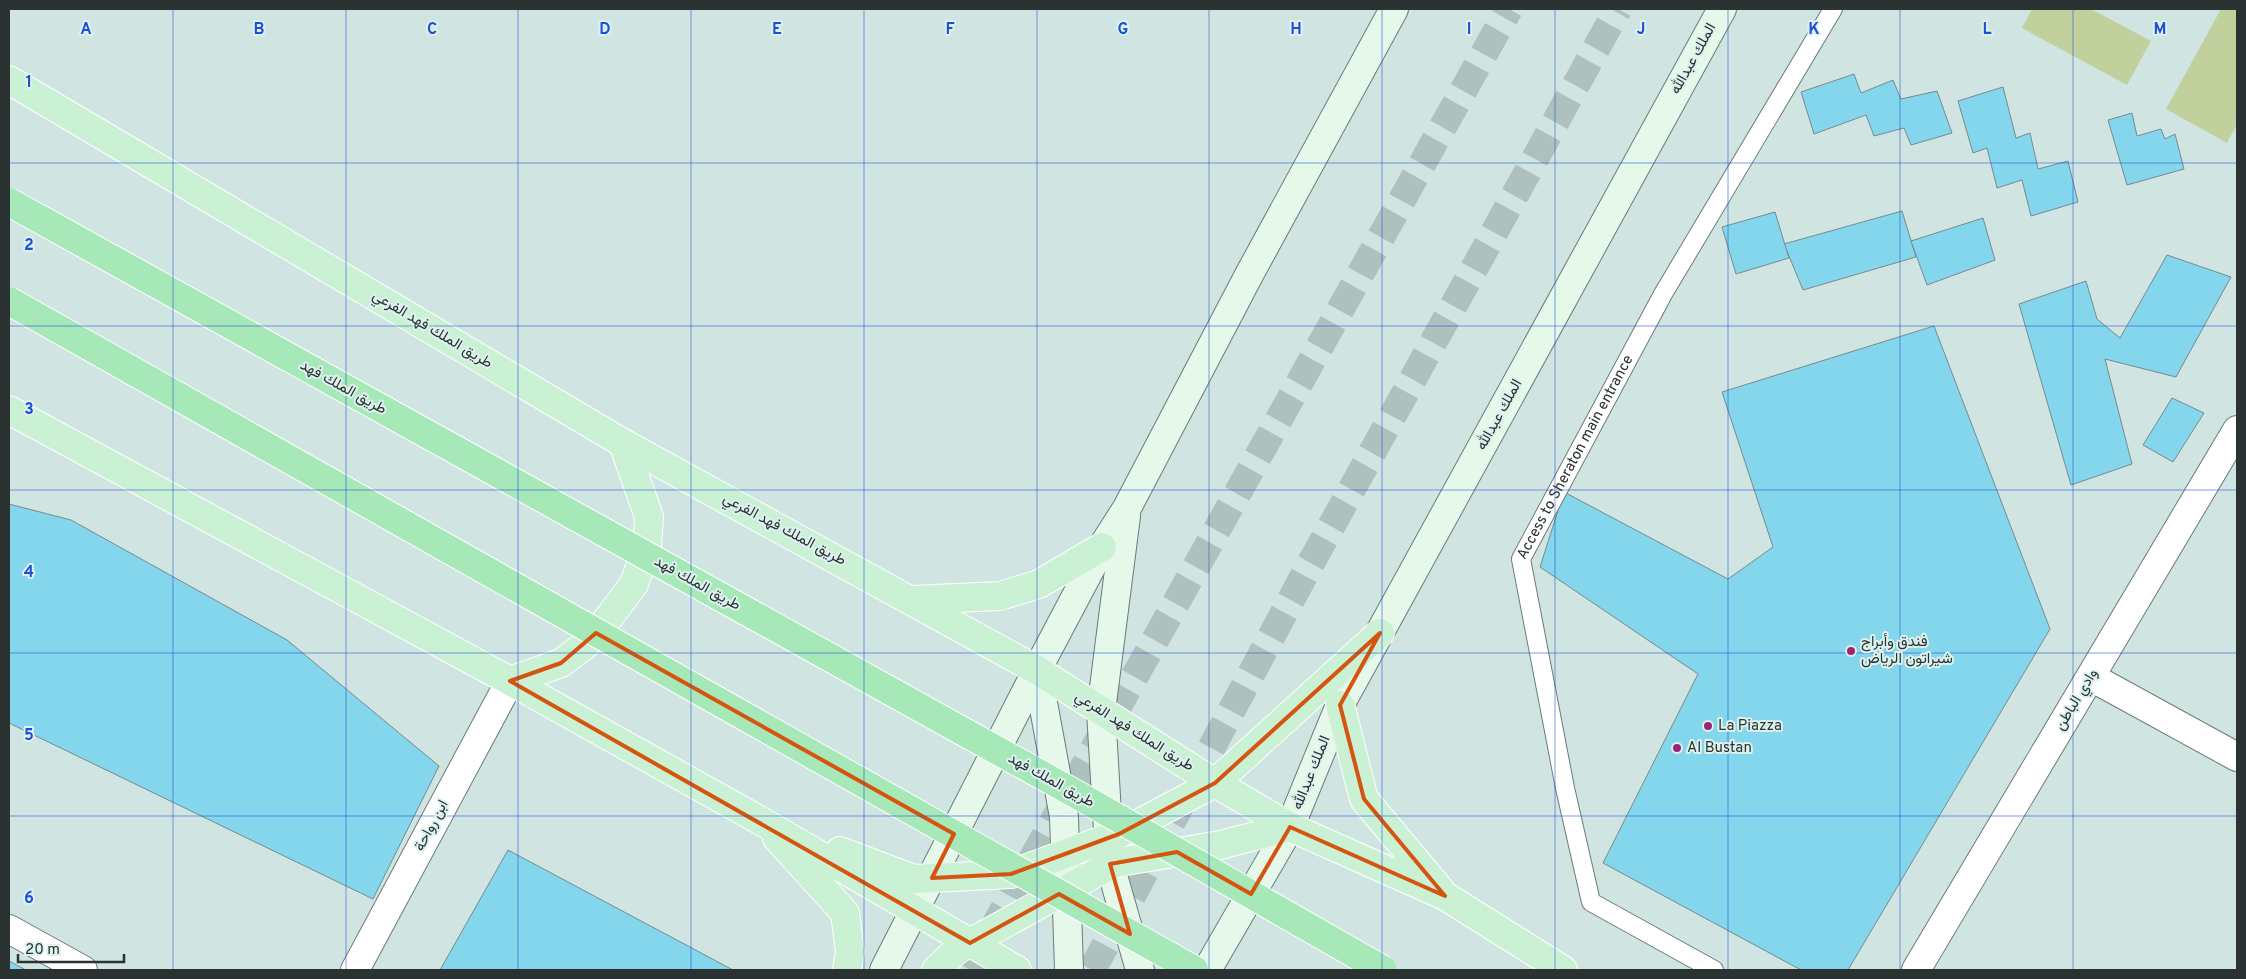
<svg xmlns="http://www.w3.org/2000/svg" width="2246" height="979" viewBox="0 0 2246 979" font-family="Overpass,Vazirmatn,sans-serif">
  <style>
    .pitch { fill: #c1d09d }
    .building { fill: #83d6eb; stroke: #788a8f }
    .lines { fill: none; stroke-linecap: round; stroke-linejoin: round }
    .highway-tunnel { stroke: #afc1be; stroke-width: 28; stroke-dasharray: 28 14; stroke-linecap: butt }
    .lane-casing { stroke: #6a7c79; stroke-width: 20 }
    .street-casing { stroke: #6a7c79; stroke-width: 30 }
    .secondary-casing { stroke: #6a7c79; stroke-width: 30 }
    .primary-casing { stroke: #fff; stroke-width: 30 }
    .lane { stroke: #fff; stroke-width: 18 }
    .street { stroke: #fff; stroke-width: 28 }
    .secondary { stroke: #e5f8ea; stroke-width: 28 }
    .primary { stroke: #caf1d4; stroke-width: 28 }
    .highway-bridge-casing { stroke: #fff; stroke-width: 30; stroke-linecap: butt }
    .highway-bridge { stroke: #a7e8b8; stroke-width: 28 }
    .marked { fill: none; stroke: #d55510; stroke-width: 4; stroke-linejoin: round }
    .grid { fill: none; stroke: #1d4ed8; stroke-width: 1; stroke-opacity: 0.55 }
    .poi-dot { fill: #9e2278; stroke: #ddf2ee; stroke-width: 2 }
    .labels { text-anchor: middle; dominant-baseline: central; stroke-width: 4; stroke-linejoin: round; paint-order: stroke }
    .street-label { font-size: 15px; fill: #2b3332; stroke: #ddf2ee }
    .poi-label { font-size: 15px; fill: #2b3332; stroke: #ddf2ee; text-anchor: start }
    .grid-label { font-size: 16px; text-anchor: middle; font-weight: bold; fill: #1d4ed8; stroke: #ddf2ee; stroke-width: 4; stroke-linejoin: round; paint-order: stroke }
  </style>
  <rect width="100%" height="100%" fill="#d0e5e1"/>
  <g class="pitch">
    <path d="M 2032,9 L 2091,9 L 2151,41 L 2127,85 L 2022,28 Z"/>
    <path d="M 2221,9 L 2237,9 L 2237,124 L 2227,143 L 2166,109 Z"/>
  </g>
  <g class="building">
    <path d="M 1854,74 L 1861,93 L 1893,80 L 1901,99 L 1937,91 L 1952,133 L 1911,145 L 1904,128 L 1874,136 L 1866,115 L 1814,134 L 1801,92 Z"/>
    <path d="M 2003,87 L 2016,138 L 2030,133 L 2038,169 L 2068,161 L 2078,202 L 2031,216 L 2022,180 L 1997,188 L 1987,148 L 1973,153 L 1958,101 Z"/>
    <path d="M 2132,113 L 2137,136 L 2161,129 L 2165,139 L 2175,134 L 2184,169 L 2127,185 L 2108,120 Z"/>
    <path d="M 1902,211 L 1916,257 L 1803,290 L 1784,244 Z"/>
    <path d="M 1775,212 L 1789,258 L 1736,274 L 1722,227 Z"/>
    <path d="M 1983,218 L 1995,260 L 1927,285 L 1911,241 Z"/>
    <path d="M 2167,255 L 2231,277 L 2176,377 L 2105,359 L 2132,464 L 2071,485 L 2019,304 L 2086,281 L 2097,319 L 2120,338 Z"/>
    <path d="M 1934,326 L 2050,629 L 1848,970 L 1801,970 L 1603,863 L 1698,674 L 1540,567 L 1564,492 L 1728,579 L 1773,547 L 1722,392 Z"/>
    <path d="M 2172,398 L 2204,413 L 2173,462 L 2143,445 Z"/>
    <path d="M 9,504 L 71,520 L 287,640 L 439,766 L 373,899 L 9,723 Z"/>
    <path d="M 508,850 L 733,970 L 440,970 Z"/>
    <path d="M 9,961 L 26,970 L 9,970 Z"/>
  </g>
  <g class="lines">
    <g class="highway-tunnel">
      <path d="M 970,970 L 1509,9"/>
      <path d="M 1092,970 L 1307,570 L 1618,9"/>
    </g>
    <g class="lane-casing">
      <g id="lane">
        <path id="s1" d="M 1714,970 L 1591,902 L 1565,788 L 1521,559 L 1663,294 L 1833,9"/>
      </g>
    </g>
    <g class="street-casing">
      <g id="street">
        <path d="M 2091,677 L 2237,757"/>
        <path d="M 9,929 L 83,970"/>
        <path d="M 355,970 L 510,681"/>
        <path d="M 1916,970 L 2237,430"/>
      </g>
    </g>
    <g class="secondary-casing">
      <g id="secondary">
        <path d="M 1126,516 L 1101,711 L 1110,865 L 1140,970"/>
        <path d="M 1037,670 L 1064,817 L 1069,970"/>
        <path d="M 884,970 L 1037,670 L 1102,547 L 1127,508 L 1250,273 L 1394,9"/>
        <path d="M 1207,970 L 1290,827 L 1340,705 L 1722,9"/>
      </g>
    </g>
    <g class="primary-casing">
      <g id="primary">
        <path d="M 9,80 L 623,443 L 1037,670 L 1215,783 L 1290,827 L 1445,896 L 1563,970"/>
        <path d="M 9,410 L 510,681 L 761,821 L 1017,970"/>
        <path d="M 913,600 L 1000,596 L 1039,584 L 1102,547"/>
        <path d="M 510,681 L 561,663 L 585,645 L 607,620 L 634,584 L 647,547 L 649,517 L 623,443"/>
        <path d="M 1340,705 L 1364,799 L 1441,891"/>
        <path d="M 777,838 L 845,913 L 850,952 L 847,970"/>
        <path d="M 840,851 L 914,879 L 1011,874 L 1119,834 L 1215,783 L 1380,633"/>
        <path d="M 936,970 L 957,950 L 1114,863 L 1220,845 L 1290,827"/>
      </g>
    </g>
    <use href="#lane" class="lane"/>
    <use href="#street" class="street"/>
    <use href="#secondary" class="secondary"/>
    <use href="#primary" class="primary"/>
    <g class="highway-bridge-casing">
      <g id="highway-bridge">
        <path d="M 9,202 L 1074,793 L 1383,970"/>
        <path d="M 9,301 L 1194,970"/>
      </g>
    </g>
    <use href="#highway-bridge" class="highway-bridge"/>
  </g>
  <path class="marked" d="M 596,633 L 954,834 L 932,878 L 1011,874 L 1119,834 L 1215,783 L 1380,633 L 1340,705 L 1364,799 L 1445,896 L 1290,827 L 1251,894 L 1177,852 L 1110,864 L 1130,934 L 1059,894 L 970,943 L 510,681 L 561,663 Z"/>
  <path class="grid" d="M 173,9 L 173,970M 346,9 L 346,970M 518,9 L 518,970M 691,9 L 691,970M 864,9 L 864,970M 1037,9 L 1037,970M 1209,9 L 1209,970M 1382,9 L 1382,970M 1555,9 L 1555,970M 1728,9 L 1728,970M 1900,9 L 1900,970M 2073,9 L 2073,970M 9,163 L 2237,163M 9,326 L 2237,326M 9,490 L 2237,490M 9,653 L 2237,653M 9,816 L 2237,816"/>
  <g class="poi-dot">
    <circle cx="1851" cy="651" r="5"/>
    <circle cx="1708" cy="726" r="5"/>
    <circle cx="1677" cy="748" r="5"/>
  </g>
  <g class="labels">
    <g class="street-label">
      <text transform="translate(1694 59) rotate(-61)">الملك عبدالله</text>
      <text transform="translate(432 330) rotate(31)">طريق الملك فهد الفرعي</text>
      <text transform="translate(343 388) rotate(29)">طريق الملك فهد</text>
      <text transform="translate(1500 415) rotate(-61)">الملك عبدالله</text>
      <text stroke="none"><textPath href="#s1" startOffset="606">Access to Sheraton main entrance</textPath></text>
      <text transform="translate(784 530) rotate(28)">طريق الملك فهد الفرعي</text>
      <text transform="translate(697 584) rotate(29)">طريق الملك فهد</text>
      <text transform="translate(2077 700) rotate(-59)">وادي الباطن</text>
      <text transform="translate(1134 732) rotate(32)">طريق الملك فهد الفرعي</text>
      <text transform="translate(1312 773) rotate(-68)">الملك عبدالله</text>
      <text transform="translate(1051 781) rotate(29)">طريق الملك فهد</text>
      <text transform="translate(432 826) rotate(-62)">ابن رواحة</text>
    </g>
    <g class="poi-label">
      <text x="1861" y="642">فندق وأبراج<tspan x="1861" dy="17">شيراتون الرياض</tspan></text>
      <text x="1718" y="726">La Piazza</text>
      <text x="1687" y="748">Al Bustan</text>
    </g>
  </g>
  <g class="grid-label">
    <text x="86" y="34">A</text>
    <text x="259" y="34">B</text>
    <text x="432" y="34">C</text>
    <text x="605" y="34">D</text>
    <text x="777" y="34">E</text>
    <text x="950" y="34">F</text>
    <text x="1123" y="34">G</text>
    <text x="1296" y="34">H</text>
    <text x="1469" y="34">I</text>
    <text x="1641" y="34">J</text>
    <text x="1814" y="34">K</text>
    <text x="1987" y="34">L</text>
    <text x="2160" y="34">M</text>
    <text x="29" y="87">1</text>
    <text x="29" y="250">2</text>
    <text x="29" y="414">3</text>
    <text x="29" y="577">4</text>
    <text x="29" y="740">5</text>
    <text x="29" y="903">6</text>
  </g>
  <rect width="2246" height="979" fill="none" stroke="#2b3332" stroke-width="20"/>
  <path d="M18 954v8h106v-8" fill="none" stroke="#2b3332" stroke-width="2.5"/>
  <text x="25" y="954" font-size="15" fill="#2b3332" stroke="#ddf2ee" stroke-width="4" paint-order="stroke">20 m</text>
</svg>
